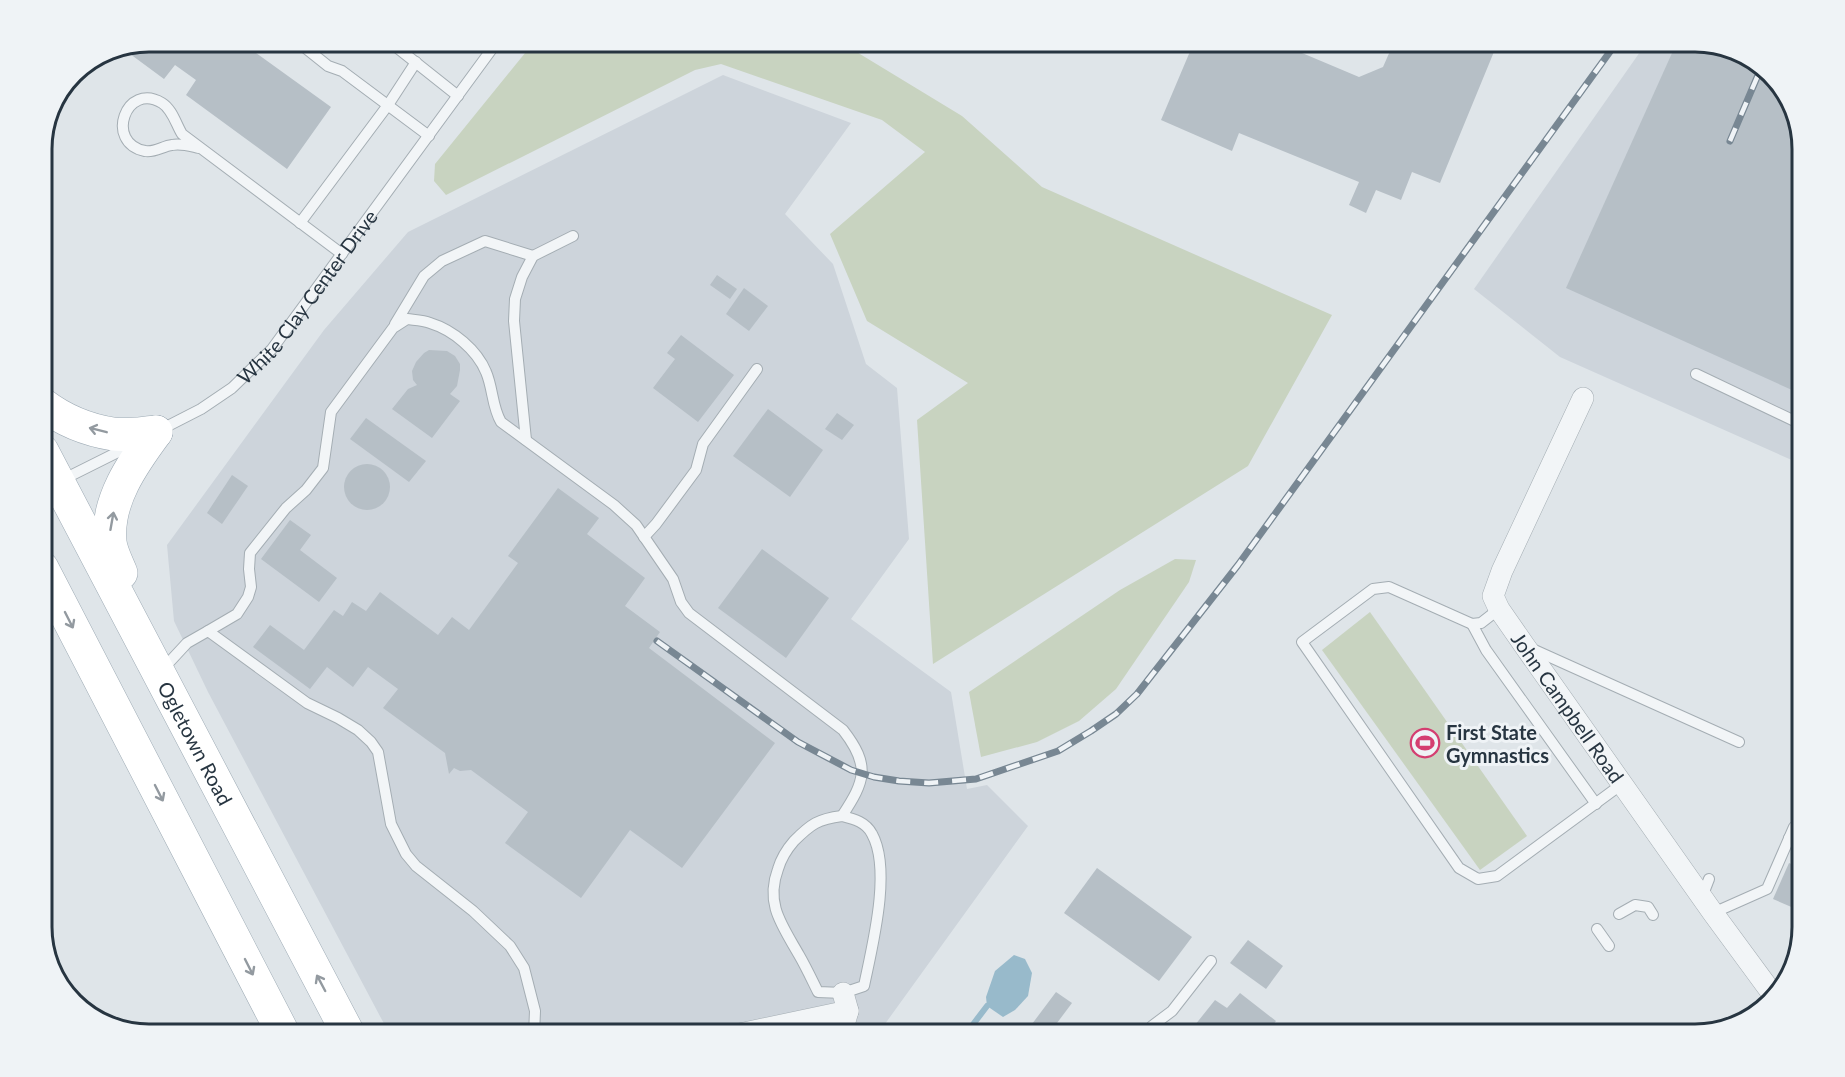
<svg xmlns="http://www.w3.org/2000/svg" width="1845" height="1077" viewBox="0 0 1845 1077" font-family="Lato,sans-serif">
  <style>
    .built { fill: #cdd4db }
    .green { fill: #c8d3c0 }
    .water { fill: #98bacb }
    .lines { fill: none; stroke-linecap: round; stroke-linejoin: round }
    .stream { stroke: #98bacb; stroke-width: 6 }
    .building { fill: #b6bfc6 }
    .lane-casing { stroke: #a4adb3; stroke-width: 12 }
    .street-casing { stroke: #a4adb3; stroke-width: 22 }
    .primary-casing { stroke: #9eabb5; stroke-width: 34 }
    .lane { stroke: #f2f5f7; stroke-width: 10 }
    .street { stroke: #f2f5f7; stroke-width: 21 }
    .primary { stroke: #fff; stroke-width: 33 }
    .rail-casing { stroke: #788793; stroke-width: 7 }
    .rail { stroke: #eff3f6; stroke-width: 4.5; stroke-dasharray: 14; stroke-linecap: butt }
    .oneway { stroke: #939aa0 }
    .labels { text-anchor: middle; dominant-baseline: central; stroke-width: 6; stroke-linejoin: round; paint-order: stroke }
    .street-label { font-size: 20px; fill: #273541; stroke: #eff3f6 }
    .poi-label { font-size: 20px; font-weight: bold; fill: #273541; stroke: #eff3f6; text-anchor: start }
    .rim { fill: none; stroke: #273541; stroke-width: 3 }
  </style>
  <rect width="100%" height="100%" fill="#dfe5e9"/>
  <g class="built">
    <path d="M 1647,42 L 1695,42 L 1749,56 L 1788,96 L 1803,143 L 1803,465 L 1560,357 L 1474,289 Z"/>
    <path d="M 723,75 L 851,123 L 785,214 L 833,264 L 866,364 L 897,388 L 909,539 L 851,619 L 951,692 L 967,789 L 987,785 L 1028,826 L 877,1035 L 390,1035 L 208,692 L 174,621 L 167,545 L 324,330 L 408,232 Z"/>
  </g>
  <g class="green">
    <path d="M 534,42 L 829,42 L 855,51 L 962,116 L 1042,187 L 1332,315 L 1248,466 L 933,664 L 917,420 L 968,383 L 867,321 L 830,234 L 925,152 L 882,120 L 721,64 L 695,70 L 446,195 L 434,181 L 435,164 Z"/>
    <path d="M 1175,559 L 1196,560 L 1189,582 L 1116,689 L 1079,721 L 1037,742 L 981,757 L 969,692 L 1120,590 Z"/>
    <path d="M 1370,612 L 1527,836 L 1480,870 L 1322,650 Z"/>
  </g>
  <path class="water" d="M 1014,955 L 1025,959 L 1032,973 L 1028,996 L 1015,1010 L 1003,1017 L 987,1006 L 986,997 L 995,971 Z"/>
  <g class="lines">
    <path class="stream" d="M 965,1035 L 987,1006"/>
  </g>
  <g class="building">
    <path d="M 150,42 L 241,42 L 331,107 L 287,169 L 186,95 L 196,80 L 175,65 L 164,79 L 122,48 Z"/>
    <path d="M 1194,42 L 1276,42 L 1359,77 L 1383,67 L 1394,42 L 1498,42 L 1440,183 L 1412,172 L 1401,200 L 1376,190 L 1366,213 L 1349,205 L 1359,182 L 1239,133 L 1232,151 L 1161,120 Z"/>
    <path d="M 1677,42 L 1692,42 L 1769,77 L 1788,96 L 1803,143 L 1803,395 L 1566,288 Z"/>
    <path d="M 717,275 L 737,289 L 730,299 L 710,285 Z"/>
    <path d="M 744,288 L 768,306 L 749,331 L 726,314 Z"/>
    <path d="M 681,335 L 734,375 L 698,422 L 653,388 L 675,359 L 667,353 Z"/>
    <path d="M 429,350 L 447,351 L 455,356 L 460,364 L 460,370 L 457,386 L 450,394 L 460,401 L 432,438 L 392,409 L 408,389 L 417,385 L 413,380 L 412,371 L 416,362 L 424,353 Z"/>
    <path d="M 768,409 L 823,450 L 790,497 L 733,456 Z"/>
    <path d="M 837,413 L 854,425 L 842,440 L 825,429 Z"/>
    <path d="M 366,418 L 426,461 L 409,482 L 350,439 Z"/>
    <circle cx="367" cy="487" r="23"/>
    <path d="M 232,475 L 248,486 L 222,524 L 207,513 Z"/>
    <path d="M 558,488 L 599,518 L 587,534 L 645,578 L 625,606 L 660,632 L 649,648 L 775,743 L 682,868 L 630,830 L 581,898 L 505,843 L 528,812 L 471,770 L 460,771 L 454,768 L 449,774 L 445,753 L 383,708 L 398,689 L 368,667 L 353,687 L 327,667 L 310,689 L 253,647 L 270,625 L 304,650 L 334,610 L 343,616 L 352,602 L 366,611 L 380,592 L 438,635 L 452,617 L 469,630 L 518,563 L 508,556 Z"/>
    <path d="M 290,520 L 311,535 L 300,550 L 337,578 L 319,602 L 261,559 Z"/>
    <path d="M 762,549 L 829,598 L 786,658 L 718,608 Z"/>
    <path d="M 1789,863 L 1803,869 L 1803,912 L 1773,899 Z"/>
    <path d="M 1097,868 L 1192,937 L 1159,981 L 1064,913 Z"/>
    <path d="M 1248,940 L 1283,966 L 1266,989 L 1230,963 Z"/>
    <path d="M 1056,992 L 1072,1003 L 1048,1035 L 1038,1035 L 1029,1028 Z"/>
    <path d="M 1240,993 L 1276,1021 L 1265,1035 L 1187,1035 L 1215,1000 L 1227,1008 Z"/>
  </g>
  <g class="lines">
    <g class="lane-casing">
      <g id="lane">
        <path d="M 298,42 L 328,66 L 342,71 L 429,136"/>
        <path d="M 390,42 L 458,96"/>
        <path d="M 199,148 C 190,146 181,143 172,145 C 163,146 154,153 145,151 C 104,143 126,81 162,103 C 172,109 176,124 182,134 L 342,254"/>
        <path d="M 300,223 L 388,105 L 416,62"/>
        <path d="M 395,324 L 424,276 L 442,261 L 485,241 L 533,256"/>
        <path d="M 1696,374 L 1803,425"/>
        <path id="s1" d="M 160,430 L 201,409 L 232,388 L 272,349 L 497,42"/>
        <path d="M 526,440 L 514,321 L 515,299 L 522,277 L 533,256 L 573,236"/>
        <path d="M 42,490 L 130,446"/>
        <path d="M 644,537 L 656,524 L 696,470 L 703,444 L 757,369"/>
        <path d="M 1499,609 L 1481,623 L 1472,624 L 1389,587 L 1373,589 L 1302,642 L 1459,868 L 1478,879 L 1497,876 L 1622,784"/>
        <path d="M 1472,624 L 1486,650 L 1596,804"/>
        <path d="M 208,631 L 237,614 L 248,597 L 251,587 L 249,569 L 250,553 L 286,508 L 306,490 L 323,468 L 331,412 L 393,328 L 407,319 C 414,320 423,320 430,323 C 453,330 477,350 486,372 C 493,388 492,407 501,422 L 614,505 L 636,525 L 673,579 L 681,602 L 689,613 L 843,730 C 871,766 865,781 842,816"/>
        <path d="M 1530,648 L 1739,742"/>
        <path d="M 162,670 L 187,643 L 208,631 L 307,703 L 338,718 L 358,730 L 371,742 L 378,752 L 391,824 L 406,854 L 416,866 L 473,911 L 510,946 L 524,968 L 535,1011 L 534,1035"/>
        <path d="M 842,816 C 854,819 866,822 872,834 C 892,870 872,947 864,986 L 843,993 L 818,992 C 812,980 806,967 799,955 C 782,925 765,904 778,869 C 781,859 787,849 794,841 C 811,824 818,819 842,816 Z"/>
        <path d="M 1789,838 L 1801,842"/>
        <path d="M 1702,897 L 1709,879"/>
        <path d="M 1713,913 L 1767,889 L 1794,827"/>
        <path d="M 1619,914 L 1635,905 L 1648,907 L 1653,915"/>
        <path d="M 1597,929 L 1609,946"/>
        <path d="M 1146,1035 L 1152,1026 L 1172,1011 L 1211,961"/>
      </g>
    </g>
    <g class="street-casing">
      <g id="street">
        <path id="s2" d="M 1583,398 L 1502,571 L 1493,596 L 1499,609 L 1524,645 L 1713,913 L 1774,996"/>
        <path d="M 735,1035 L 848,1011"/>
        <path d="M 841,1035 L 848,1011 L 843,993"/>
      </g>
    </g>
    <g class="primary-casing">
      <g id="primary">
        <path d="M 42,404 C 63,420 87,430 113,434 C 127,436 143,433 156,432"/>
        <path id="s3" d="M 42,451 L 349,1035"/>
        <path d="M 42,568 L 284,1035"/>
        <path d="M 121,573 C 117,563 111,552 110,542 C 106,501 133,463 156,432"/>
      </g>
    </g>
    <use href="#lane" class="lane"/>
    <use href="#street" class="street"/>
    <use href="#primary" class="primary"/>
    <g class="rail-casing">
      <g id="rail">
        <path d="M 1730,141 L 1761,68"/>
        <path d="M 657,641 L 798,742 L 851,770 L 874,777 L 899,781 L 929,783 L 976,779 L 1058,751 L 1091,731 L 1116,714 L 1137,694 L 1238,565 L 1617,42"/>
      </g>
    </g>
    <use href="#rail" class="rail"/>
  </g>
  <defs><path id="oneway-shaft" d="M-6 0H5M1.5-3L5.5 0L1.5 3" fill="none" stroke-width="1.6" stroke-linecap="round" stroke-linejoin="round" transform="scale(1.5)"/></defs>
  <g class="oneway">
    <use href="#oneway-shaft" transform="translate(98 430) rotate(-166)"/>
    <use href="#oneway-shaft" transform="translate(112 521) rotate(-80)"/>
    <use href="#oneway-shaft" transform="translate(69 620) rotate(63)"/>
    <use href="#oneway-shaft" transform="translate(159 793) rotate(63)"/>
    <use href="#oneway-shaft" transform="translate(249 967) rotate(63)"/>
    <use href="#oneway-shaft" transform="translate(321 983) rotate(-118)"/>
  </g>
  <defs>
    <g id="stadium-ring" transform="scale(1.5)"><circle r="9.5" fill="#eff3f6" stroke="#d43e70" stroke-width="1.5"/><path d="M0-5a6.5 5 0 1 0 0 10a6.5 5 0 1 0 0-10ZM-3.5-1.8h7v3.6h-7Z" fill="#d43e70"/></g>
  </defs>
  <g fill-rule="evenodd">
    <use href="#stadium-ring" x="1425" y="743"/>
  </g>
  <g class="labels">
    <g class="street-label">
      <text stroke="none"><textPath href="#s1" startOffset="202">White Clay Center Drive</textPath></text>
      <text stroke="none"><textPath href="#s2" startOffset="352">John Campbell Road</textPath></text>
      <text stroke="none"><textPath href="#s3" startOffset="330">Ogletown Road</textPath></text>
    </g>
    <g class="poi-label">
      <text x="1446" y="732">First State<tspan x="1446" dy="23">Gymnastics</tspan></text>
    </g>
  </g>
  <path d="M0 0H1845V1077H0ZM149 52H1695A97 97 0 0 1 1792 149V927A97 97 0 0 1 1695 1024H149A97 97 0 0 1 52 927V149A97 97 0 0 1 149 52Z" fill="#eff3f6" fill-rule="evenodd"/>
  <path class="rim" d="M149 52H1695A97 97 0 0 1 1792 149V927A97 97 0 0 1 1695 1024H149A97 97 0 0 1 52 927V149A97 97 0 0 1 149 52Z"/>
</svg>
